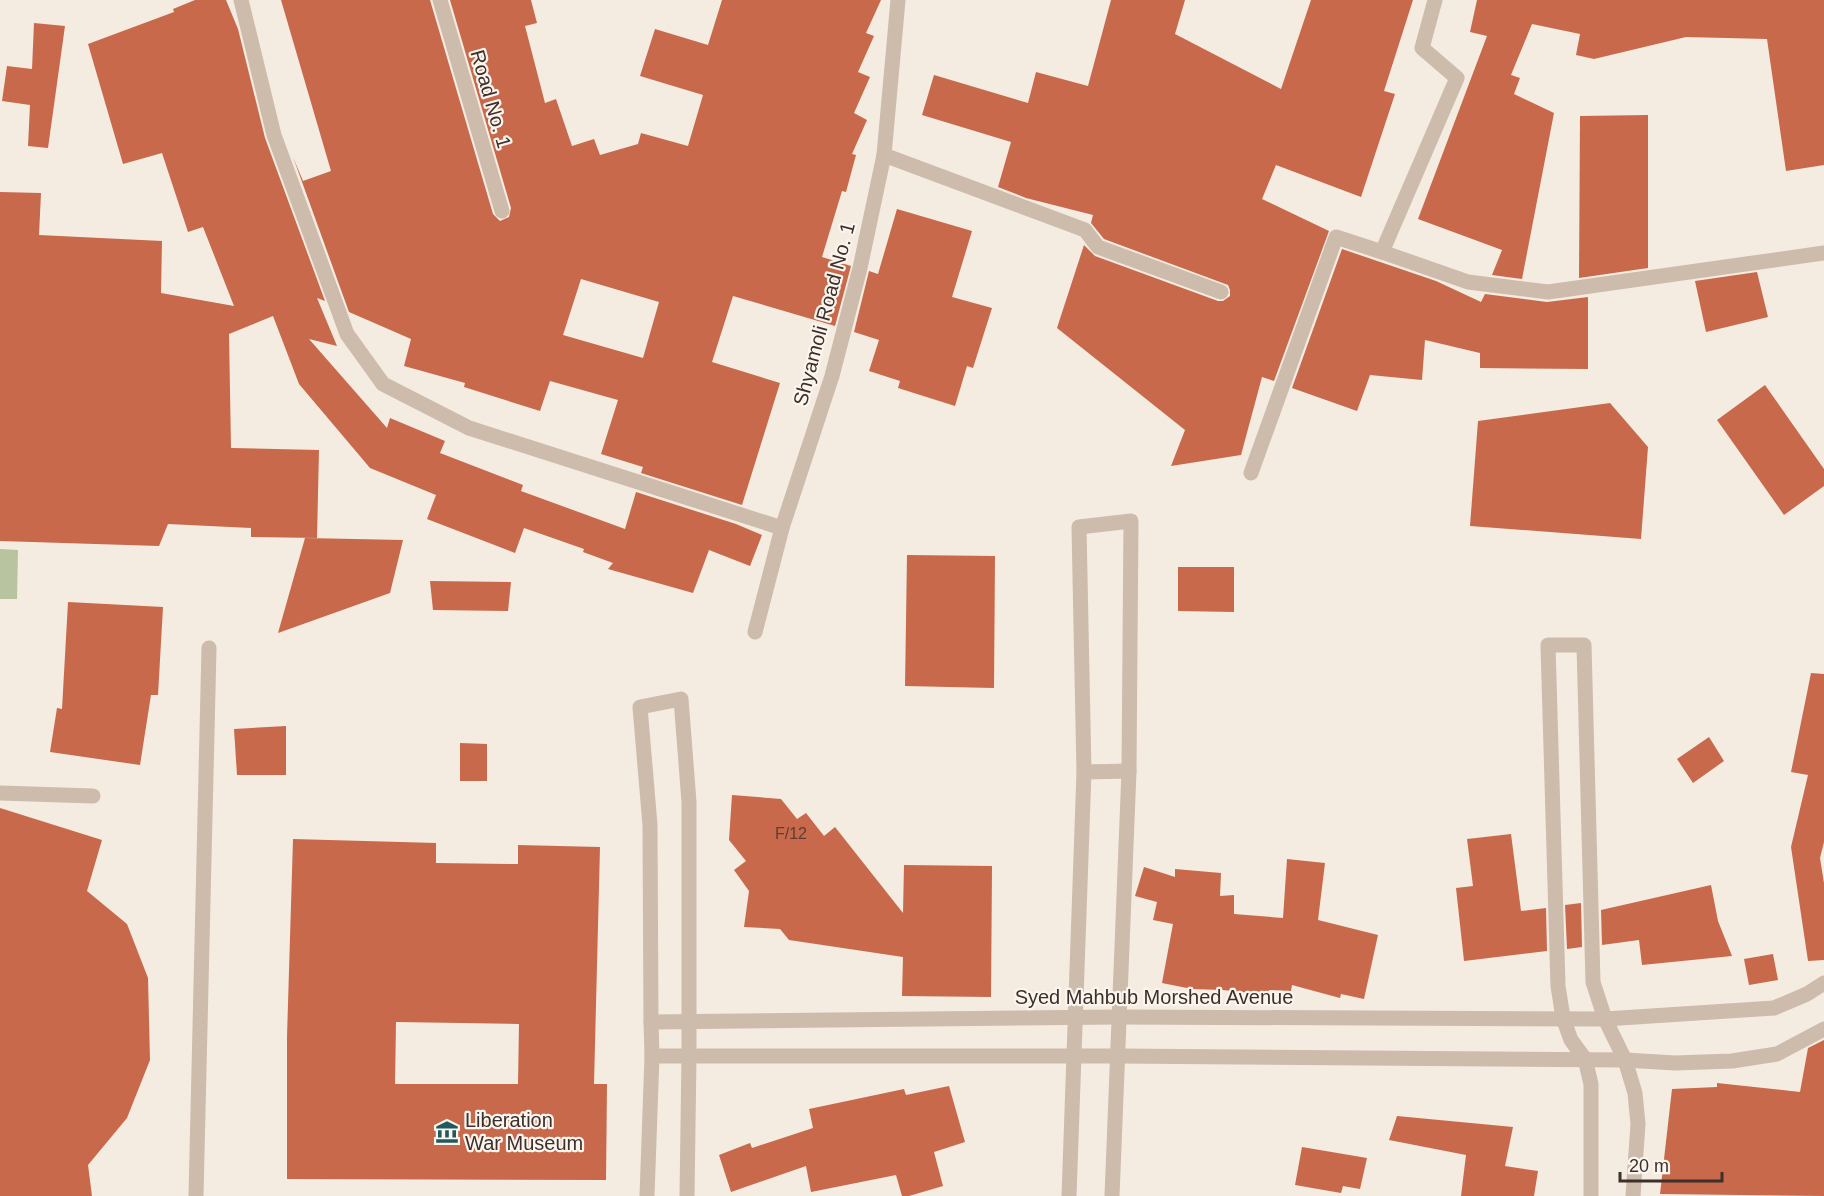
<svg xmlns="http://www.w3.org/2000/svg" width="1824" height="1196" viewBox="0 0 1824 1196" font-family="Arial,sans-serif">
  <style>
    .green { fill: #b8c4a0 }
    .building { fill: #c8694b; fill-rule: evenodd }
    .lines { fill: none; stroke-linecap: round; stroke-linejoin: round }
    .service { stroke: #cdbbac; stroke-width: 15 }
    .minor { stroke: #cdbbac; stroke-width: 15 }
    .labels { text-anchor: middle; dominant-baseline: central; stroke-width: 4.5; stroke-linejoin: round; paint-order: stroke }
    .number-label { font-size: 16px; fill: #5e3e33 }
    .street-label { font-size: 20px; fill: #3b302b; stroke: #fbf5ee }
    .poi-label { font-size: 20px; fill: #3b302b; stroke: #fbf5ee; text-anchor: start }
  </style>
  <rect width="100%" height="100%" fill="#f4ebe1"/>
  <path class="green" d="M 0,549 L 18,550 L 17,599 L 0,599 Z"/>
  <g class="building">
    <path d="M 195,0 L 226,0 L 238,29 L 265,138 L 325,301 L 317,298 L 337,346 L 309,339 L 387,428 L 390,418 L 445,441 L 440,453 L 523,485 L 521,491 L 625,529 L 636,492 L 736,524 L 762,535 L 750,566 L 709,550 L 693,593 L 608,569 L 613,563 L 583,552 L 584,549 L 524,528 L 515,553 L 427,519 L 436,495 L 370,468 L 299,384 L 273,316 L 229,334 L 231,448 L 319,450 L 317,538 L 251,537 L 251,528 L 168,524 L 159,546 L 0,541 L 0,192 L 41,193 L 39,235 L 162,241 L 161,293 L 234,306 L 203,227 L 188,232 L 162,153 L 123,164 L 88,44 L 174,12 L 173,9 Z"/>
    <path d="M 281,0 L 430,0 L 493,214 L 500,221 L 509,217 L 511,208 L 450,0 L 531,0 L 537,23 L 525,26 L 545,103 L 556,99 L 572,146 L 594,139 L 600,155 L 638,144 L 641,133 L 688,146 L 703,95 L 640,76 L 655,29 L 708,45 L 722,0 L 881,0 L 866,33 L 874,36 L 858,72 L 870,77 L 854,113 L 867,120 L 852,154 L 856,155 L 846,192 L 842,191 L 822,257 L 851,266 L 835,326 L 733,296 L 712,362 L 780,383 L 742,505 L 641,473 L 643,467 L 601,454 L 618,400 L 550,381 L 540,411 L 464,387 L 465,383 L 404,366 L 411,339 L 349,312 L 293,157 L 303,181 L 331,171 ZM 581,279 L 659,302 L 643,358 L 563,335 Z"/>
    <path d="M 1111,0 L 1185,0 L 1175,34 L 1281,89 L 1311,0 L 1413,0 L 1384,91 L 1395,94 L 1361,197 L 1276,165 L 1262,199 L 1329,231 L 1274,381 L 1262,377 L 1241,455 L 1171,466 L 1185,430 L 1057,328 L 1084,245 L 1095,256 L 1218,301 L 1223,301 L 1230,296 L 1230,290 L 1228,285 L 1104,239 L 1091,223 L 1093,215 L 1026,198 L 998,187 L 1011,142 L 922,115 L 934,75 L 1028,103 L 1036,72 L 1088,86 Z"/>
    <path d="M 1477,0 L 1824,0 L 1824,165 L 1786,171 L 1767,39 L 1686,37 L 1594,59 L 1576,55 L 1580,34 L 1532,24 L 1511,75 L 1520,78 L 1514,94 L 1554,113 L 1522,279 L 1492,275 L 1502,250 L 1418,219 L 1487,36 L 1470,32 Z"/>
    <path d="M 34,23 L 65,26 L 48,148 L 28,146 L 30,105 L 2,101 L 7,66 L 32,69 Z"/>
    <path d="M 1648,115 L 1648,268 L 1579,278 L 1580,116 Z"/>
    <path d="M 897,209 L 972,231 L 952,297 L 992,308 L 973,368 L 967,366 L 955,406 L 898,388 L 900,381 L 869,371 L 879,340 L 854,332 L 869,271 L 878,274 Z"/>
    <path d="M 1342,249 L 1436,281 L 1481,302 L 1485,294 L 1547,302 L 1588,297 L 1588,369 L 1480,368 L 1480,353 L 1425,340 L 1422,380 L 1370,375 L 1357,411 L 1292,388 Z"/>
    <path d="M 1757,272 L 1768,317 L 1706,332 L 1695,281 Z"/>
    <path d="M 1765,385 L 1824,469 L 1824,486 L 1784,515 L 1717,420 Z"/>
    <path d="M 1610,403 L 1648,447 L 1641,539 L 1470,526 L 1478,421 Z"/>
    <path d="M 305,538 L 403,540 L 390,593 L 278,633 Z"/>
    <path d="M 907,555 L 995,556 L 994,688 L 905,686 Z"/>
    <path d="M 1178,567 L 1234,567 L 1234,612 L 1178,611 Z"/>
    <path d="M 430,581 L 511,582 L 508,611 L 433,610 Z"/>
    <path d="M 68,602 L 163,607 L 158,695 L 151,695 L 140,765 L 50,752 L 57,708 L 62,709 Z"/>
    <path d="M 1811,673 L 1824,674 L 1824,842 L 1820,858 L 1824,883 L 1824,960 L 1808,961 L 1791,847 L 1808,775 L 1791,772 Z"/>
    <path d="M 286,726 L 286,775 L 237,775 L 234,729 Z"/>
    <path d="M 1709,737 L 1724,761 L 1693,783 L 1677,759 Z"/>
    <path d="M 460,743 L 487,744 L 487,781 L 460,781 Z"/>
    <path d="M 732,795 L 781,799 L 797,819 L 806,813 L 824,836 L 835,827 L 903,913 L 904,865 L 992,866 L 991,997 L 902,996 L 903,957 L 789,940 L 780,929 L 744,927 L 749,891 L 734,870 L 746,861 L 729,840 Z"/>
    <path d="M 0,808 L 102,840 L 87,891 L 127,924 L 148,978 L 150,1060 L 127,1118 L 88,1165 L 92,1196 L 0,1196 Z"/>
    <path d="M 1511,834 L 1521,911 L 1546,908 L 1547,951 L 1464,961 L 1456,888 L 1473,886 L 1467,839 Z"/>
    <path d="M 293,839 L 436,843 L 436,863 L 518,864 L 518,845 L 600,847 L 594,1084 L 607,1084 L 606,1180 L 287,1179 L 287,1037 ZM 396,1022 L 519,1024 L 518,1084 L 395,1084 Z"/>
    <path d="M 1287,859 L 1325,863 L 1318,920 L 1378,935 L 1364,999 L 1341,994 L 1340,998 L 1292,985 L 1291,991 L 1269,990 L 1268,993 L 1252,991 L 1251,993 L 1223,990 L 1192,989 L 1162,983 L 1173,924 L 1153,920 L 1157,902 L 1135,896 L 1144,867 L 1175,877 L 1175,869 L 1221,873 L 1220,896 L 1234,895 L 1234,914 L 1283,918 Z"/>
    <path d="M 1711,885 L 1718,921 L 1732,956 L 1642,965 L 1639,940 L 1602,945 L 1601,910 Z"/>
    <path d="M 1581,903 L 1582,947 L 1567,949 L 1565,905 Z"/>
    <path d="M 1773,954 L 1778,980 L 1749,985 L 1744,959 Z"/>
    <path d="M 1824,1040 L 1824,1196 L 1660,1194 L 1672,1089 L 1717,1087 L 1717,1083 L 1800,1092 L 1808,1048 Z"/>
    <path d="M 949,1086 L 965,1142 L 934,1152 L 943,1186 L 909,1196 L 902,1196 L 896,1175 L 811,1192 L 806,1166 L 731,1192 L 719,1155 L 750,1143 L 752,1148 L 813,1128 L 809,1109 L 904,1089 L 906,1095 Z"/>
    <path d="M 1397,1116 L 1513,1127 L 1505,1166 L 1538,1171 L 1534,1196 L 1461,1196 L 1466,1155 L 1389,1140 Z"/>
    <path d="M 1302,1147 L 1367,1158 L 1360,1189 L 1343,1186 L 1341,1193 L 1295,1185 Z"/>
  </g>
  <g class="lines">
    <path class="service" d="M 0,793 L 93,796"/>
    <g class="minor">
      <path d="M 241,0 L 274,135 L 347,334 L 383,384 L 469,428 L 782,528"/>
      <path d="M 440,0 L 502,211"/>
      <path d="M 884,155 L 1085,230 L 1098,247 L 1221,292"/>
      <path d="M 1382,252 L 1468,282 L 1548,292 L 1824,253"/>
      <path d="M 1251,473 L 1336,237 L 1382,252 L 1457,78 L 1422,48 L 1435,0"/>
      <path d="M 755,632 L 782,528 L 832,376 L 860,268 L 884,155 L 898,0"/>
      <path d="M 1084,772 L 1129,771"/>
      <path d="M 651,1022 L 650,825 L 640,707 L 681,699 L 689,802 L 689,1056 L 652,1056"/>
      <path d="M 196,1196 L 209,648"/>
      <path d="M 647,1196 L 652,1056 L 651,1022 L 1118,1017 L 1605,1019 L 1774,1008 L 1807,994 L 1824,983"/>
      <path d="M 687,1196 L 689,1056 L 1117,1056 L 1625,1060 L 1675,1063 L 1732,1061 L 1777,1054 L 1824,1029"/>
      <path d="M 1069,1196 L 1084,772 L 1079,527 L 1131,521 L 1129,771 L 1112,1196"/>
      <path d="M 1591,1196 L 1591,1084 L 1585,1059 L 1571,1040 L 1563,1018 L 1558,986 L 1548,645 L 1584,645 L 1593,982 L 1605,1019 L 1625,1060 L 1635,1093 L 1638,1124 L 1633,1196"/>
    </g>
  </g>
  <defs>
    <g id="museum-bare" transform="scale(1.8)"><path d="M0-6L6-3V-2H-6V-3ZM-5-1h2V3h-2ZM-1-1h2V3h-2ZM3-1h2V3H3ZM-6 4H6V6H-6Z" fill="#1f5a5e" stroke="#fbf5ee" stroke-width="2.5" paint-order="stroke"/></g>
  </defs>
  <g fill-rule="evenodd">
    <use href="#museum-bare" x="447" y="1132"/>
  </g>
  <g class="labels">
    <g class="number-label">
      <text x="791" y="833">F/12</text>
    </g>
    <g class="street-label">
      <text transform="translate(491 99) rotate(74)">Road No. 1</text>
      <text transform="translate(824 314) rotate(-75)">Shyamoli Road No. 1</text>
      <text x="1154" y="997">Syed Mahbub Morshed Avenue</text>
    </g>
    <g class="poi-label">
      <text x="465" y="1120">Liberation<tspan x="465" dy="23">War Museum</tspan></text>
    </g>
  </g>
  <path d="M1620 1172v9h102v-9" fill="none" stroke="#3b302b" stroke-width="3"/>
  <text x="1629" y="1172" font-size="18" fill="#3b302b" stroke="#fbf5ee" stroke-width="4.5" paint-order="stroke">20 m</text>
</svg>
